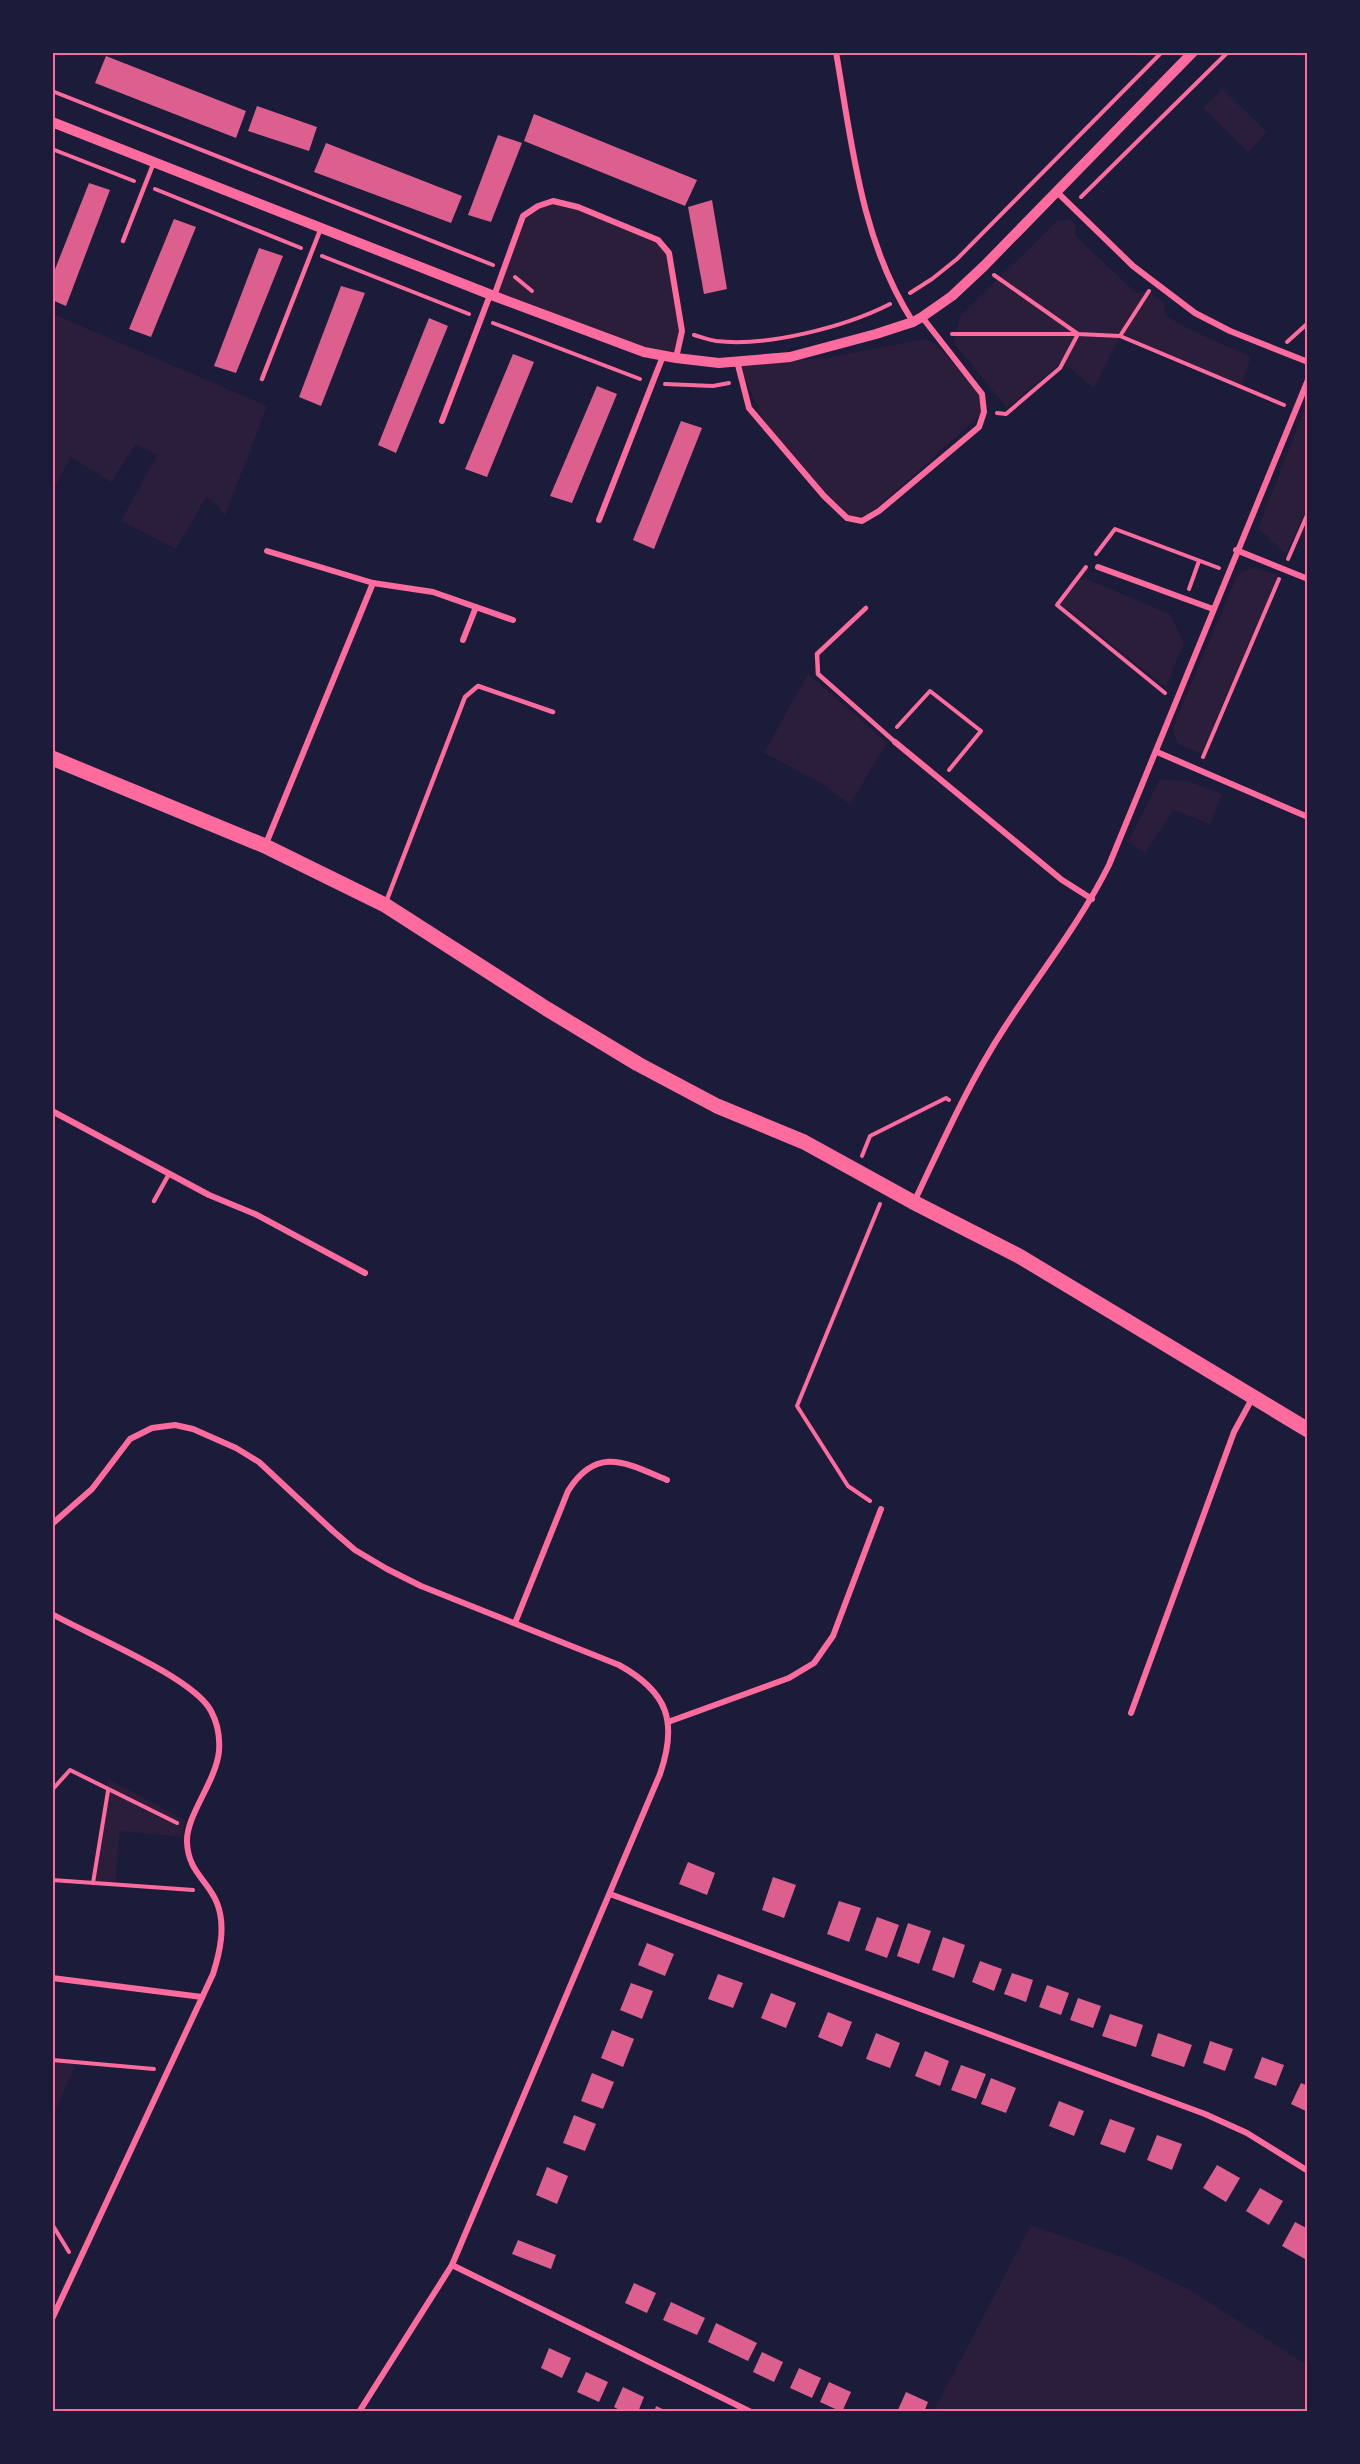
<svg xmlns="http://www.w3.org/2000/svg" width="1360" height="2464" viewBox="0 0 1360 2464" font-family="Spectral,serif">
  <style>
    .green { fill: #2a1e3b }
    .building { fill: #dd5f8e }
    .lines { fill: none; stroke-linecap: round; stroke-linejoin: round }
    .path { stroke: #ff6b9d; stroke-width: 4 }
    .service { stroke: #ff6b9d; stroke-width: 4.5 }
    .minor { stroke: #ff6b9d; stroke-width: 6 }
    .tertiary { stroke: #ff6b9d; stroke-width: 10 }
    .primary { stroke: #ff6b9d; stroke-width: 15 }
    .neatline { fill: none; stroke: #ff6b9d; stroke-width: 2 }
  </style>
  <rect width="100%" height="100%" fill="#1b1b3a"/>
  <g class="green">
    <path d="M 1222,89 L 1267,132 L 1248,152 L 1203,108 Z"/>
    <path d="M 553,201 L 578,207 L 658,240 L 669,253 L 682,331 L 676,358 L 494,296 L 523,216 Z"/>
    <path d="M 1069,219 L 1076,224 L 1075,235 L 1136,293 L 1147,291 L 1164,303 L 1166,316 L 1193,331 L 1251,357 L 1241,386 L 1120,336 L 1094,388 L 1062,362 L 1007,408 L 954,343 L 960,316 L 1057,221 Z"/>
    <path d="M 53,314 L 267,406 L 225,516 L 216,504 L 206,497 L 176,549 L 121,521 L 157,455 L 136,444 L 111,482 L 71,457 L 53,490 Z"/>
    <path d="M 924,339 L 934,343 L 982,394 L 984,412 L 862,521 L 847,518 L 769,432 L 737,361 L 827,358 Z"/>
    <path d="M 1307,403 L 1307,508 L 1286,554 L 1258,528 Z"/>
    <path d="M 1253,568 L 1278,575 L 1201,754 L 1178,744 L 1174,735 L 1174,725 L 1236,578 L 1242,571 Z"/>
    <path d="M 1082,577 L 1170,614 L 1184,643 L 1166,687 L 1061,604 Z"/>
    <path d="M 808,674 L 887,743 L 850,804 L 821,783 L 764,753 Z"/>
    <path d="M 1160,779 L 1188,781 L 1222,794 L 1210,824 L 1173,810 L 1145,853 L 1128,841 Z"/>
    <path d="M 108,1779 L 185,1820 L 182,1837 L 120,1831 L 115,1885 L 93,1883 Z"/>
    <path d="M 53,2060 L 76,2062 L 53,2116 Z"/>
    <path d="M 1031,2225 L 1125,2258 L 1190,2290 L 1307,2365 L 1307,2411 L 934,2411 Z"/>
  </g>
  <g class="building">
    <path d="M 106,56 L 246,111 L 236,138 L 95,83 Z"/>
    <path d="M 257,106 L 317,127 L 309,151 L 248,131 Z"/>
    <path d="M 534,114 L 697,180 L 685,206 L 524,141 Z"/>
    <path d="M 498,135 L 522,143 L 491,222 L 468,215 Z"/>
    <path d="M 326,143 L 462,196 L 451,223 L 314,172 Z"/>
    <path d="M 89,183 L 110,190 L 66,306 L 52,300 L 52,277 Z"/>
    <path d="M 712,200 L 727,289 L 704,294 L 688,207 Z"/>
    <path d="M 174,219 L 196,227 L 151,337 L 129,329 Z"/>
    <path d="M 259,248 L 283,256 L 236,373 L 214,366 Z"/>
    <path d="M 341,286 L 365,293 L 321,406 L 299,397 Z"/>
    <path d="M 429,318 L 448,326 L 396,453 L 378,445 Z"/>
    <path d="M 513,354 L 534,362 L 487,477 L 465,469 Z"/>
    <path d="M 597,386 L 617,394 L 572,503 L 550,496 Z"/>
    <path d="M 681,421 L 702,428 L 654,549 L 633,540 Z"/>
    <path d="M 688,1862 L 715,1873 L 707,1895 L 679,1884 Z"/>
    <path d="M 773,1877 L 796,1885 L 784,1918 L 762,1910 Z"/>
    <path d="M 839,1901 L 861,1908 L 849,1942 L 827,1934 Z"/>
    <path d="M 877,1917 L 899,1925 L 887,1958 L 865,1950 Z"/>
    <path d="M 908,1923 L 931,1931 L 919,1964 L 897,1956 Z"/>
    <path d="M 943,1937 L 965,1945 L 954,1978 L 932,1970 Z"/>
    <path d="M 647,1943 L 674,1954 L 665,1976 L 638,1965 Z"/>
    <path d="M 980,1961 L 1002,1969 L 994,1991 L 972,1982 Z"/>
    <path d="M 1012,1973 L 1033,1980 L 1026,2002 L 1004,1994 Z"/>
    <path d="M 718,1974 L 743,1983 L 733,2008 L 708,1999 Z"/>
    <path d="M 631,1983 L 653,1991 L 642,2019 L 620,2010 Z"/>
    <path d="M 1047,1985 L 1069,1993 L 1061,2015 L 1039,2007 Z"/>
    <path d="M 771,1993 L 796,2003 L 786,2028 L 761,2018 Z"/>
    <path d="M 1078,1998 L 1101,2006 L 1093,2028 L 1070,2020 Z"/>
    <path d="M 828,2012 L 852,2022 L 842,2047 L 818,2037 Z"/>
    <path d="M 1110,2014 L 1143,2025 L 1136,2047 L 1102,2036 Z"/>
    <path d="M 612,2030 L 634,2039 L 623,2067 L 601,2058 Z"/>
    <path d="M 876,2033 L 900,2043 L 890,2068 L 866,2059 Z"/>
    <path d="M 1158,2033 L 1192,2045 L 1184,2067 L 1151,2056 Z"/>
    <path d="M 1210,2041 L 1233,2049 L 1225,2071 L 1203,2063 Z"/>
    <path d="M 925,2051 L 949,2061 L 940,2086 L 915,2076 Z"/>
    <path d="M 1262,2057 L 1284,2065 L 1276,2086 L 1254,2078 Z"/>
    <path d="M 961,2065 L 986,2074 L 976,2099 L 951,2090 Z"/>
    <path d="M 592,2073 L 614,2082 L 603,2109 L 581,2101 Z"/>
    <path d="M 991,2078 L 1016,2088 L 1006,2113 L 981,2104 Z"/>
    <path d="M 1301,2083 L 1308,2086 L 1308,2112 L 1291,2104 Z"/>
    <path d="M 1059,2101 L 1084,2111 L 1074,2136 L 1049,2126 Z"/>
    <path d="M 574,2115 L 596,2124 L 585,2151 L 563,2143 Z"/>
    <path d="M 1110,2119 L 1135,2128 L 1125,2153 L 1100,2144 Z"/>
    <path d="M 1157,2135 L 1182,2144 L 1172,2170 L 1147,2160 Z"/>
    <path d="M 1217,2165 L 1240,2178 L 1226,2202 L 1203,2188 Z"/>
    <path d="M 547,2167 L 568,2176 L 557,2204 L 536,2195 Z"/>
    <path d="M 1260,2188 L 1283,2201 L 1269,2225 L 1246,2211 Z"/>
    <path d="M 1295,2222 L 1308,2229 L 1308,2254 L 1305,2259 L 1282,2246 Z"/>
    <path d="M 518,2240 L 556,2255 L 551,2269 L 512,2254 Z"/>
    <path d="M 634,2283 L 656,2293 L 647,2313 L 625,2303 Z"/>
    <path d="M 671,2302 L 705,2318 L 697,2335 L 663,2320 Z"/>
    <path d="M 716,2323 L 757,2343 L 748,2361 L 708,2342 Z"/>
    <path d="M 549,2348 L 571,2358 L 562,2378 L 541,2368 Z"/>
    <path d="M 762,2352 L 783,2362 L 774,2382 L 753,2372 Z"/>
    <path d="M 799,2368 L 821,2378 L 812,2398 L 790,2388 Z"/>
    <path d="M 586,2372 L 608,2382 L 599,2402 L 577,2392 Z"/>
    <path d="M 829,2382 L 851,2392 L 842,2412 L 820,2402 Z"/>
    <path d="M 623,2387 L 644,2397 L 638,2412 L 623,2412 L 614,2407 Z"/>
    <path d="M 906,2392 L 928,2402 L 924,2412 L 897,2412 Z"/>
    <path d="M 656,2406 L 669,2412 L 654,2412 Z"/>
  </g>
  <g class="lines">
    <g class="path">
      <path d="M 52,91 L 493,265"/>
      <path d="M 52,149 L 134,181"/>
      <path d="M 155,189 L 301,248"/>
      <path d="M 1081,197 L 1228,52"/>
      <path d="M 322,256 L 469,314"/>
      <path d="M 994,275 L 1078,334 L 1120,336 L 1284,405"/>
      <path d="M 515,277 L 532,291"/>
      <path d="M 910,293 L 932,279 L 957,259 L 1162,52"/>
      <path d="M 493,323 L 640,379"/>
      <path d="M 952,334 L 1078,334 L 1060,368 L 1006,414 L 997,413"/>
      <path d="M 694,335 C 701,337 709,340 716,341 C 767,347 845,327 890,304"/>
      <path d="M 1120,336 L 1149,291"/>
      <path d="M 1287,342 L 1308,323"/>
      <path d="M 665,384 L 713,386 L 729,383"/>
      <path d="M 1096,554 L 1115,529 L 1219,568"/>
      <path d="M 1288,559 L 1308,513"/>
      <path d="M 1086,567 L 1057,605 L 1165,693"/>
      <path d="M 1189,589 L 1199,561"/>
      <path d="M 897,727 L 930,691 L 981,731 L 949,770"/>
      <path d="M 1203,757 L 1279,579"/>
      <path d="M 862,1156 L 870,1136 L 946,1098 L 949,1100"/>
      <path d="M 870,1501 L 848,1486 L 797,1406 L 880,1204"/>
      <path d="M 52,1790 L 70,1770 L 177,1823"/>
      <path d="M 52,1880 L 193,1890"/>
      <path d="M 93,1883 L 108,1791"/>
      <path d="M 52,2060 L 154,2069"/>
      <path d="M 52,2224 L 69,2252"/>
    </g>
    <g class="service">
      <path d="M 123,241 L 154,162"/>
      <path d="M 262,379 L 321,228"/>
      <path d="M 866,608 L 817,654 L 818,674 L 895,742"/>
      <path d="M 386,902 L 465,697 L 478,686 L 553,712"/>
      <path d="M 154,1201 L 169,1174"/>
    </g>
    <g class="minor">
      <path d="M 836,52 C 852,145 861,241 913,322"/>
      <path d="M 1058,193 L 1133,266 L 1195,313 L 1230,331 L 1308,362"/>
      <path d="M 494,296 L 523,216 L 538,206 L 553,201 L 578,207 L 658,240 L 669,253 L 682,331 L 676,358"/>
      <path d="M 737,361 L 749,408 L 824,496 L 847,518 L 862,521 L 879,511 L 979,427 L 984,412 L 982,394 L 922,317"/>
      <path d="M 442,421 L 490,295"/>
      <path d="M 599,520 L 663,356"/>
      <path d="M 1236,550 L 1308,579"/>
      <path d="M 267,551 L 373,583 L 433,592 L 513,620"/>
      <path d="M 1098,567 L 1213,609"/>
      <path d="M 463,640 L 476,607"/>
      <path d="M 895,742 L 1062,880 L 1092,899"/>
      <path d="M 1157,752 L 1308,817"/>
      <path d="M 265,846 L 373,583"/>
      <path d="M 52,1111 L 209,1195 L 255,1214 L 365,1273"/>
      <path d="M 914,1202 C 942,1143 969,1082 1005,1027 C 1040,973 1080,923 1109,865 L 1308,380"/>
      <path d="M 52,1524 L 92,1489 L 130,1439 L 152,1428 L 175,1425 L 193,1429 L 236,1448 L 259,1462 L 333,1531 L 355,1550 L 387,1569 L 421,1586 L 619,1665 C 668,1692 678,1722 660,1774 L 452,2265 L 359,2412"/>
      <path d="M 52,1614 C 89,1635 193,1677 211,1711 C 218,1724 220,1738 219,1751 C 216,1782 186,1815 187,1842 C 188,1872 208,1880 217,1903 C 226,1926 220,1952 213,1974 L 52,2319"/>
      <path d="M 515,1623 L 568,1491 C 597,1445 626,1463 667,1480"/>
      <path d="M 1131,1713 L 1234,1432 L 1253,1397"/>
      <path d="M 668,1722 L 789,1678 L 814,1663 L 833,1636 L 881,1509"/>
      <path d="M 610,1894 L 1205,2114 L 1247,2133 L 1308,2171"/>
      <path d="M 52,1978 L 202,1997"/>
      <path d="M 452,2265 L 751,2412"/>
    </g>
    <path class="tertiary" d="M 52,122 L 494,296 L 644,352 L 676,358 L 719,363 L 790,357 L 876,334 L 913,322 L 922,317 L 952,296 L 984,266 L 1193,52"/>
    <path class="primary" d="M 52,758 L 265,846 L 385,905 L 547,1009 L 638,1064 L 717,1106 L 804,1142 L 913,1202 L 1019,1256 L 1308,1430"/>
  </g>
  <rect width="1360" height="2464" fill="none" stroke="#1b1b3a" stroke-width="108"/>
  <rect x="54" y="54" width="1252" height="2356" class="neatline"/>
</svg>
